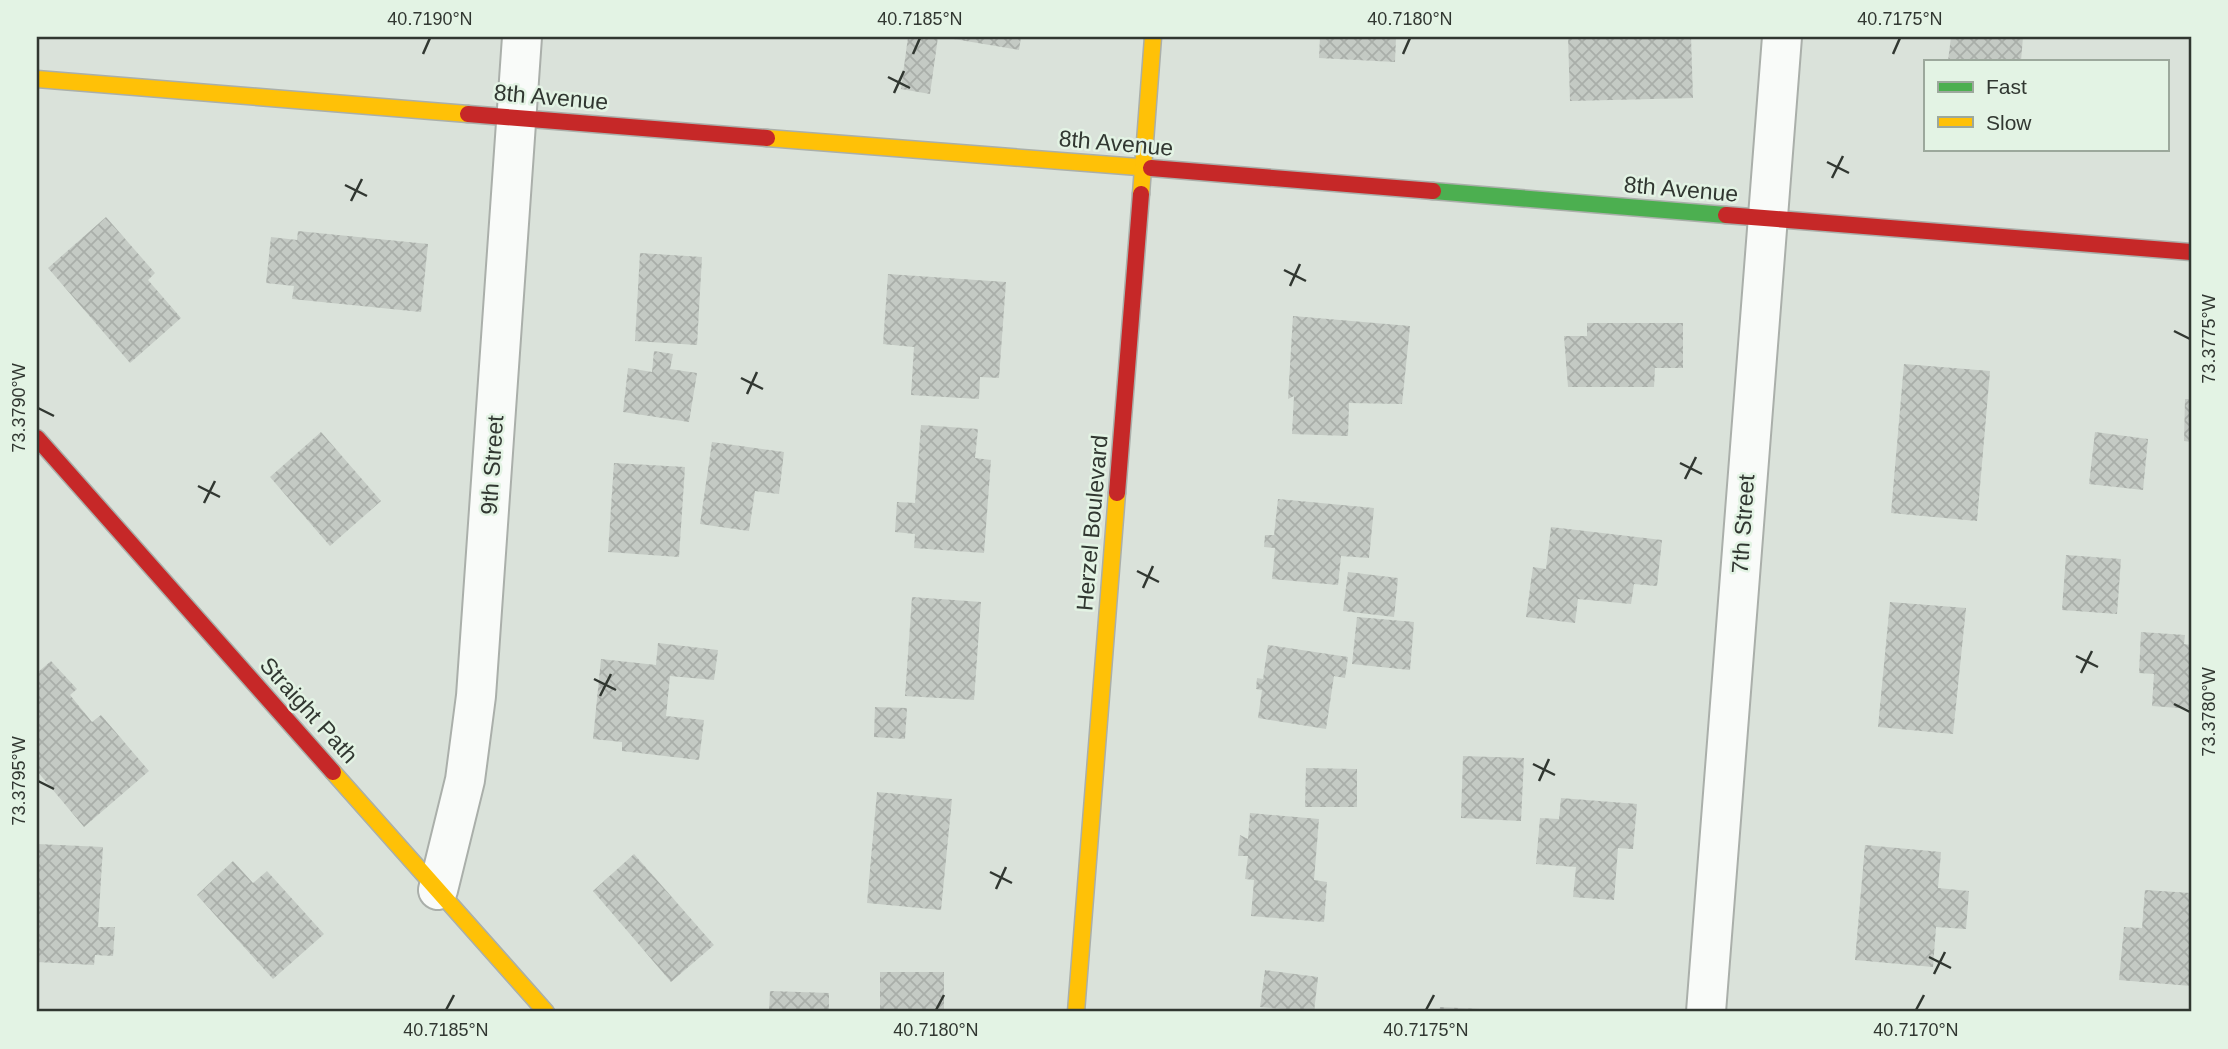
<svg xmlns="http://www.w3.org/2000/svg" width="2228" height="1049" viewBox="0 0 2228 1049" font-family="Helvetica,sans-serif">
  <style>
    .building { fill: url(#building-cross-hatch) }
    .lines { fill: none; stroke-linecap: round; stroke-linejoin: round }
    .street-casing { stroke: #aaafaa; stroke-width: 42 }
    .fast-casing { stroke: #aaafaa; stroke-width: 19 }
    .slow-casing { stroke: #aaafaa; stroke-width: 19 }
    .jam-casing { stroke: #aaafaa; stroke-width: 19 }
    .street { stroke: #f9fbf9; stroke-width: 38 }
    .fast { stroke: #4caf50; stroke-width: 16 }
    .slow { stroke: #ffc107; stroke-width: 16 }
    .jam { stroke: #c62828; stroke-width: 16 }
    .ticks { fill: none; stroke: #313731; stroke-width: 2.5 }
    .labels { text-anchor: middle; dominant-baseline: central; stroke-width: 5; stroke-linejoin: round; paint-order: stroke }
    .street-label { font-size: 23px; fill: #313731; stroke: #e3f3e4 }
    .neatline { fill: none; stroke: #313731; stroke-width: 2.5 }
    .ticks-label { font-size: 18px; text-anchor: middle; fill: #313731 }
  </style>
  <defs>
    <pattern id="building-cross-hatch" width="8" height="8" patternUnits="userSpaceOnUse" patternTransform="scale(1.75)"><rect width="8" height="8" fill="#c4cac4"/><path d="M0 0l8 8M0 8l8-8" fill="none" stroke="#a9aea9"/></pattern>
  </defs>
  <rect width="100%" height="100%" fill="#dae2da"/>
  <g class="building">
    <path d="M 908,37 L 938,37 L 930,94 L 901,89 Z"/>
    <path d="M 942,37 L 1021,37 L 1019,50 Z"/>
    <path d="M 1320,37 L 1396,37 L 1395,62 L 1319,58 Z"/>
    <path d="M 1568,37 L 1691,37 L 1693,98 L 1570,101 Z"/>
    <path d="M 1951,37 L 2023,37 L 2021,61 L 1948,61 Z"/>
    <path d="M 106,217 L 155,273 L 148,280 L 181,318 L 130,363 L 48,268 Z"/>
    <path d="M 298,231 L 428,244 L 421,312 L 292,299 L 294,286 L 266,283 L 271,237 L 297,240 Z"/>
    <path d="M 640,253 L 702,257 L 697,345 L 635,341 Z"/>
    <path d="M 888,274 L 1006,282 L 999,378 L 980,377 L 979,399 L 911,395 L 914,347 L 883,344 Z"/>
    <path d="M 1293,316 L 1410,326 L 1402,404 L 1349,403 L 1348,436 L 1292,434 L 1294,396 L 1288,399 Z"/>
    <path d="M 1587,323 L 1683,323 L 1683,368 L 1655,368 L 1654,387 L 1568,387 L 1564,336 L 1587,336 Z"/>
    <path d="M 654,351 L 673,354 L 670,369 L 697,373 L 689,422 L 623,412 L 628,368 L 652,372 Z"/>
    <path d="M 1904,364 L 1990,371 L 1977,521 L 1891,513 Z"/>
    <path d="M 2185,399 L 2191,399 L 2191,442 L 2184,441 Z"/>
    <path d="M 921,425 L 978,429 L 975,458 L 991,460 L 984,553 L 914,548 L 915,534 L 895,532 L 897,502 L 915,503 Z"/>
    <path d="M 321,432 L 381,501 L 330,546 L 270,477 Z"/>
    <path d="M 2095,432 L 2148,439 L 2143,490 L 2089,484 Z"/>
    <path d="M 712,442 L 784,452 L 779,494 L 755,491 L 749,531 L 700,524 Z"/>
    <path d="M 614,463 L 685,467 L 679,557 L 608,552 Z"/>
    <path d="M 1278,499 L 1374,508 L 1369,558 L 1341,556 L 1338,585 L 1272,579 L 1275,548 L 1264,547 L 1265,535 L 1274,535 Z"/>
    <path d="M 1551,527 L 1662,540 L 1657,586 L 1634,584 L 1631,604 L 1578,599 L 1575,623 L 1526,617 L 1533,567 L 1546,569 Z"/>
    <path d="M 2066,555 L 2121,559 L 2117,614 L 2062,610 Z"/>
    <path d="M 1348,572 L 1398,578 L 1394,617 L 1343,611 Z"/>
    <path d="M 912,597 L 981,602 L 974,700 L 905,696 Z"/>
    <path d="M 1890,602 L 1966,608 L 1953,734 L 1878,727 Z"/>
    <path d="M 1357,617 L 1414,622 L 1410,670 L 1352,664 Z"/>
    <path d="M 2141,632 L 2185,635 L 2184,644 L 2191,645 L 2191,709 L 2152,706 L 2154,674 L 2139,673 Z"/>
    <path d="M 658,643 L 718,650 L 714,680 L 670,676 L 666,716 L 704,720 L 699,760 L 622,751 L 622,742 L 593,739 L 601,659 L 656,665 Z"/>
    <path d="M 1268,645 L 1348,657 L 1345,678 L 1334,676 L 1326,729 L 1258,718 L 1262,690 L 1256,689 L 1257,678 L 1263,679 Z"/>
    <path d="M 51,661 L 77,689 L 70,695 L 92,722 L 101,715 L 149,771 L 84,827 L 37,771 L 37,673 Z"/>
    <path d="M 875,707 L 907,708 L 905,739 L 874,737 Z"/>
    <path d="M 1463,756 L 1524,758 L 1521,821 L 1461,818 Z"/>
    <path d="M 1306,768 L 1357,769 L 1357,807 L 1305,807 Z"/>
    <path d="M 877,792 L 952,799 L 941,910 L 867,903 Z"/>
    <path d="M 1561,798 L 1637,804 L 1633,849 L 1618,848 L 1614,900 L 1573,897 L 1576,867 L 1536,864 L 1540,818 L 1559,819 Z"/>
    <path d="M 1250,813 L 1319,819 L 1314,880 L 1327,882 L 1324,922 L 1251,916 L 1254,880 L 1245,879 L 1248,856 L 1238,856 L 1240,835 L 1248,839 Z"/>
    <path d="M 37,844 L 103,847 L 98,927 L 115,927 L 113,956 L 95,955 L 94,965 L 37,962 Z"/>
    <path d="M 1865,845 L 1941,852 L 1938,888 L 1969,891 L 1966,929 L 1936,927 L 1933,967 L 1855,960 Z"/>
    <path d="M 634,854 L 714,945 L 671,982 L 593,891 Z"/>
    <path d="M 233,861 L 253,883 L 267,871 L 324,934 L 273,979 L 197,895 Z"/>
    <path d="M 2145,890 L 2191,893 L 2191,986 L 2119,980 L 2124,927 L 2142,928 Z"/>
    <path d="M 1265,970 L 1318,977 L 1314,1012 L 1260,1007 Z"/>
    <rect x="880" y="972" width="64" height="40"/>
    <path d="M 770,991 L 829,993 L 829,1012 L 769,1012 Z"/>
    <path d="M 1440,1007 L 1500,1010 L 1500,1012 L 1439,1012 Z"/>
  </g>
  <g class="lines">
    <g class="street-casing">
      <g id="street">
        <path d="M 438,890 L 465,780 L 476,696 L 522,37"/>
        <path d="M 1706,1012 L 1782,37"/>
      </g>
    </g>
    <g class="fast-casing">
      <path id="fast" d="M 1433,191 L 1726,215"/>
    </g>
    <g class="slow-casing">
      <g id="slow">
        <path d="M 37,79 L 468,114"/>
        <path d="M 767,138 L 1151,168"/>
        <path d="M 1141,194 L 1153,37"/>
        <path d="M 333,772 L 546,1012"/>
        <path d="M 1076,1012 L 1117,493"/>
      </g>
    </g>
    <g class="jam-casing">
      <g id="jam">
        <path d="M 468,114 L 767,138"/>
        <path d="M 1151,168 L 1433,191"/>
        <path d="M 1726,215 L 2191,252"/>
        <path d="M 37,438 L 333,772"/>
        <path d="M 1117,493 L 1141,194"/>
      </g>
    </g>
    <use href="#street" class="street"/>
    <use href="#fast" class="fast"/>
    <use href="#slow" class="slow"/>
    <use href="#jam" class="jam"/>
  </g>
  <path class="ticks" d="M 423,54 L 430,38M 913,54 L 920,38M 1403,54 L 1410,38M 1893,54 L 1900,38M 888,77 L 910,88M 894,93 L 904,71M 1827,162 L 1849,173M 1832,178 L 1843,156M 345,185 L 367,196M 351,201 L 362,179M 1284,270 L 1306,281M 1290,286 L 1300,264M 2174,331 L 2190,339M 741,378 L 763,389M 747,394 L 757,372M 38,408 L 54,416M 1680,463 L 1702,474M 1685,479 L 1696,457M 198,486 L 220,497M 204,503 L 215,481M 1137,571 L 1159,582M 1143,588 L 1153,566M 2076,656 L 2098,667M 2081,673 L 2092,651M 594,679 L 616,690M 600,696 L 611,674M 2174,704 L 2190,712M 1533,764 L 1555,775M 38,781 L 54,789M 1539,781 L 1549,759M 990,872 L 1012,883M 996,889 L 1006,867M 1929,957 L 1951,968M 1934,974 L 1945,952M 446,1010 L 454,995M 936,1010 L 944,995M 1426,1010 L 1434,995M 1916,1010 L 1924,995"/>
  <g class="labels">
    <g class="street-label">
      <text transform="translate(551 97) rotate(5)">8th Avenue</text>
      <text transform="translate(1116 143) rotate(5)">8th Avenue</text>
      <text transform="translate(1681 189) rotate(5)">8th Avenue</text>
      <text transform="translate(492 465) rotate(-86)">9th Street</text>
      <text transform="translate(1092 523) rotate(-85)">Herzel Boulevard</text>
      <text transform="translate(1743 524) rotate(-86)">7th Street</text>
      <text transform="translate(309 710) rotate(48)">Straight Path</text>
    </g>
  </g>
  <rect width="2228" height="1049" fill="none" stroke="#e3f3e4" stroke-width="77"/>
  <rect x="1924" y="60" width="245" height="91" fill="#e3f3e4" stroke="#9ca89c" stroke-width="2"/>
  <rect x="1938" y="82" width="35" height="10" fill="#4caf50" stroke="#9ca89c" stroke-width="2"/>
  <text x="1986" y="94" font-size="21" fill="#313731">Fast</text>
  <rect x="1938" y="117" width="35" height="10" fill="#ffc107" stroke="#9ca89c" stroke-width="2"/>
  <text x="1986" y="130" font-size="21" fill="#313731">Slow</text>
  <rect x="38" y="38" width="2152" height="972" class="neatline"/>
  <g class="ticks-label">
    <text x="430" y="25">40.7190°N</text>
    <text x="920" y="25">40.7185°N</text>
    <text x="1410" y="25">40.7180°N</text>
    <text x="1900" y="25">40.7175°N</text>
    <text transform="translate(2209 339) rotate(-90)" y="6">73.3775°W</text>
    <text transform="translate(19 408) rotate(-90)" y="6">73.3790°W</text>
    <text transform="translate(2209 712) rotate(-90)" y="6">73.3780°W</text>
    <text transform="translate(19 781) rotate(-90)" y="6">73.3795°W</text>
    <text x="446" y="1036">40.7185°N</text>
    <text x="936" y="1036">40.7180°N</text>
    <text x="1426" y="1036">40.7175°N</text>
    <text x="1916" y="1036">40.7170°N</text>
  </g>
</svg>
